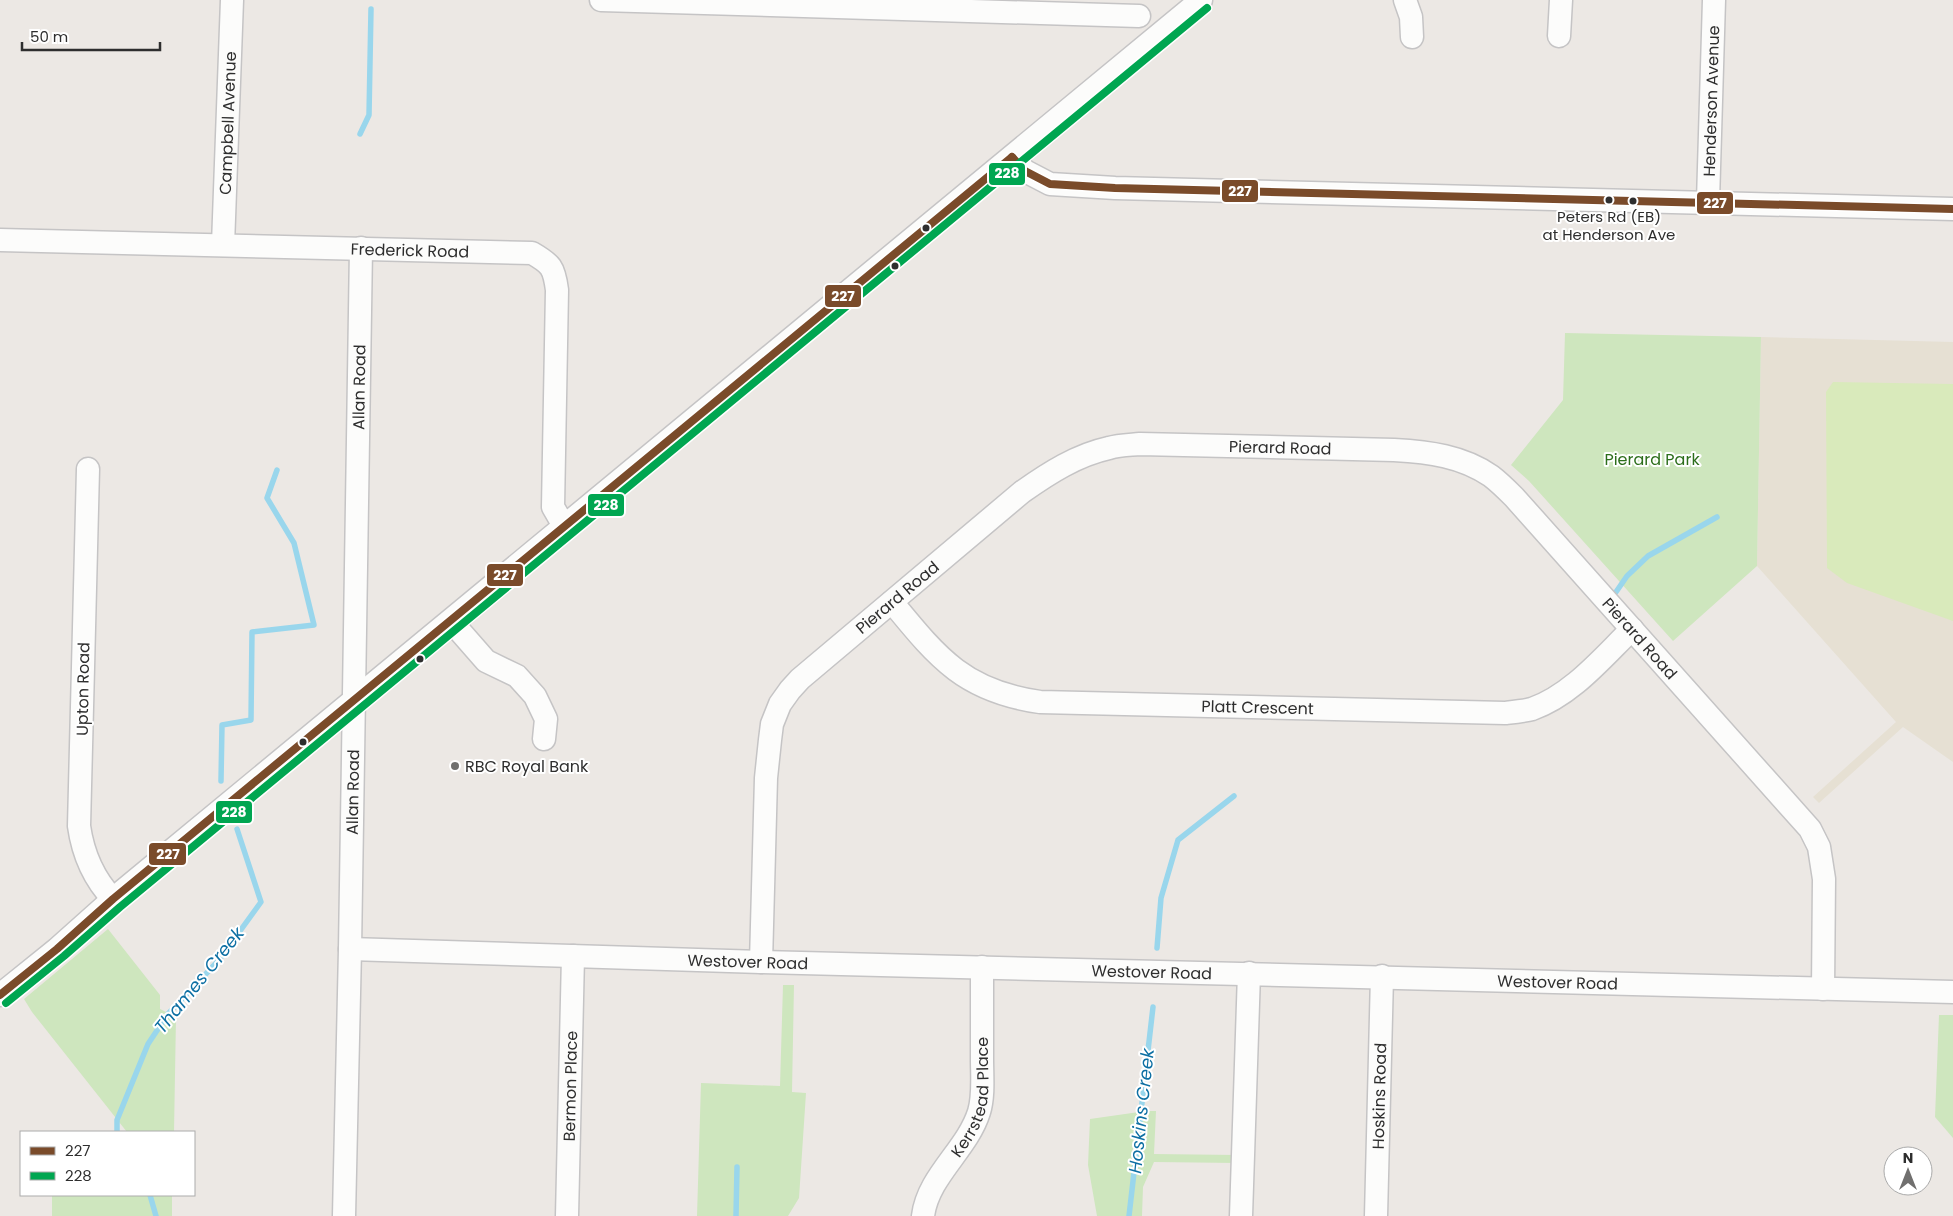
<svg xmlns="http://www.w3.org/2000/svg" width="1953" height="1216" viewBox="0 0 1953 1216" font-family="Poppins,sans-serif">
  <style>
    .education { fill: #e6e0d3 }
    .green { fill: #cee6be }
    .pitch { fill: #d9eabb }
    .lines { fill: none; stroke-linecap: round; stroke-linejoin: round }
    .stream { stroke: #99d6ec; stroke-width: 5.5 }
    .minor-casing { stroke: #c5c4c5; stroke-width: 25 }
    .minor { stroke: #fcfcfb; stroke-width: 22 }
    .bus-1-casing { stroke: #fff; stroke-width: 11 }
    .bus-2-casing { stroke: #fff; stroke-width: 11 }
    .bus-1 { stroke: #7a4b2a; stroke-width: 8 }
    .bus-2 { stroke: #00a651; stroke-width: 8 }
    .bus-dot { fill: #2e2e2e; stroke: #fff; stroke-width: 2 }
    .poi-dot { fill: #706f6e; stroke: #fff; stroke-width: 2 }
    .labels { text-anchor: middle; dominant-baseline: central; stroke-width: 4; stroke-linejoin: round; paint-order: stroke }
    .bus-label { font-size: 15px; fill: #2e2e2e; stroke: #fff }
    .street-label { font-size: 16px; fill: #2e2e2e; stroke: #fff }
    .park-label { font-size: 16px; fill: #2c6e1b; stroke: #fff }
    .poi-label { font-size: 16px; fill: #2e2e2e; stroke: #fff; text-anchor: start }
    .water-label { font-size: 18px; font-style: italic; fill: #0d6fa3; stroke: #fff }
    .line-badge { stroke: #fff; stroke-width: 2 }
    .badge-label { font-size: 14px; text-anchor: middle; font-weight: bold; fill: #fff }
  </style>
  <rect width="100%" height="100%" fill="#ece8e4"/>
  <path class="education" d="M 1761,337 L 1953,342 L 1953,762 L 1903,727 L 1819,803 L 1813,797 L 1896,722 L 1757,566 Z"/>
  <g class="green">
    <path d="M 1565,333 L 1761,337 L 1757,566 L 1673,641 L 1529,481 L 1511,465 L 1563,400 Z"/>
    <path d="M 108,929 L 160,995 L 160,1009 L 176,1017 L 174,1132 L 127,1132 L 32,1012 L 24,999 Z"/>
    <path d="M 783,985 L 794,985 L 792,1092 L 806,1093 L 799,1198 L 788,1216 L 697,1216 L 701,1083 L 780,1086 Z"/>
    <path d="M 1939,1015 L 1953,1015 L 1953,1138 L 1935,1117 Z"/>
    <path d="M 1146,1111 L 1156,1111 L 1154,1154 L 1237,1155 L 1236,1163 L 1154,1162 L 1143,1187 L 1142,1216 L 1097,1216 L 1088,1165 L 1090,1119 Z"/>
    <rect x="52" y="1195" width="120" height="21"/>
  </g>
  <path class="pitch" d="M 1833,382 L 1953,384 L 1953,621 L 1847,583 L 1827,568 L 1826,392 Z"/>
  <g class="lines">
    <g class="stream">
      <path d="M 360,134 L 369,115 L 371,9"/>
      <path d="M 1616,592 L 1627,576 L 1648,556 L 1717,517"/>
      <path d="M 221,781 L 222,725 L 251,720 L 252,632 L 314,625 L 294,543 L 267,498 L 277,470"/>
      <path d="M 1157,948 L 1161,898 L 1178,840 L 1234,796"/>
      <path d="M 117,1132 L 117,1120 L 148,1044 L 168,1014 L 219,960 L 261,902 L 237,829"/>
      <path d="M 150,1195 L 156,1216"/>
      <path d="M 736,1216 L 737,1167"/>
      <path d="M 1129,1216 L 1153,1007"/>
    </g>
    <g class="minor-casing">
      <g id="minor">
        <path d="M 601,0 L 1139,16"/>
        <path d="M 1405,0 L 1411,17 L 1412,37"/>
        <path d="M 1559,36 L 1561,0"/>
        <path d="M 1012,157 L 1025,171 L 1050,184 L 1115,188 L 1953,209"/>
        <path id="s1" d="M 1708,201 L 1714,0"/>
        <path id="s2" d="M 0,240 L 532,253 C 551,264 554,267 557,290 L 553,507 L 564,526"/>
        <path id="s3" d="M 223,245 L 232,0"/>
        <path d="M 88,469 L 79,826 C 83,854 93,878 113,899"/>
        <path id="s4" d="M 892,602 C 938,658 964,691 1040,702 L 1505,713 C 1514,712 1524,711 1532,709 C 1572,695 1603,657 1632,629"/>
        <path d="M 451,621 L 486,661 L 517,676 L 535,696 L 546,719 L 544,739"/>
        <path id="s5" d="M 350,949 L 761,962 L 1953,992"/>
        <path id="s6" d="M 761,962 L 766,778 L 770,740 L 772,724 L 780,704 L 790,690 L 800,679 L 1022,492 C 1049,473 1077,455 1109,448 C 1119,445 1130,445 1140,444 L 1394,450 C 1429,452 1462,456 1491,476 C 1499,482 1507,490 1514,497 L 1810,829 L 1819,847 L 1824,879 L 1823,989"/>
        <path d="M 0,995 L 57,949 L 113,899 L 1201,0"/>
        <path id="s7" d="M 344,1216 L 350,949 L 361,248"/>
        <path id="s8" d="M 567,1216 L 573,956"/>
        <path id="s9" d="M 923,1216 C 928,1176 967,1150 979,1112 C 984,1096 982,1076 982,1059 C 982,1028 982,997 982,967"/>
        <path d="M 1241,1216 L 1249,973"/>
        <path id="s10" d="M 1376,1216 L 1382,976"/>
      </g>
    </g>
    <use href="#minor" class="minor"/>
    <g class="bus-1-casing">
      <g id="bus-1">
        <path d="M 1012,157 L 1025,171 L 1050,184 L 1115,188 L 1953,209"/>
        <path d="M 0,995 L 57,949 L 113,899 L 1012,157"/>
      </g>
    </g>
    <g class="bus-2-casing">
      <path id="bus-2" d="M 6,1003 L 64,956 L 120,907 L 1207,8"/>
    </g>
    <use href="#bus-1" class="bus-1"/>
    <use href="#bus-2" class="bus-2"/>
  </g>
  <g class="bus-dot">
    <circle cx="1609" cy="200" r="4.5"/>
    <circle cx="1633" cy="201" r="4.5"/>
    <circle cx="926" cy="228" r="4.5"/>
    <circle cx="895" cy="266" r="4.5"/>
    <circle cx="420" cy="659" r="4.5"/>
    <circle cx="303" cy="742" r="4.5"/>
  </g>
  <circle class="poi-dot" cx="455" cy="766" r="5"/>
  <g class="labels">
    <g class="bus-label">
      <text x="1609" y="216">Peters Rd (EB)<tspan x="1609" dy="18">at Henderson Ave</tspan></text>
    </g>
    <g class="street-label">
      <text stroke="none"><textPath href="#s1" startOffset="100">Henderson Avenue</textPath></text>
      <text stroke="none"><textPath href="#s3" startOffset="122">Campbell Avenue</textPath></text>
      <text stroke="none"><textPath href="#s2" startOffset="410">Frederick Road</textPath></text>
      <text stroke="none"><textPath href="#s7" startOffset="829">Allan Road</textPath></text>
      <text stroke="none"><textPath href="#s6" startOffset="852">Pierard Road</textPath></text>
      <text stroke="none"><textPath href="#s6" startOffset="419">Pierard Road</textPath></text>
      <text stroke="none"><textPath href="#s6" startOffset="1288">Pierard Road</textPath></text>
      <text transform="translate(83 689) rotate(-89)">Upton Road</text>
      <text stroke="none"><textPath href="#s4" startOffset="402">Platt Crescent</textPath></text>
      <text stroke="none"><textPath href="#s7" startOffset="424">Allan Road</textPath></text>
      <text stroke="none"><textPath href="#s5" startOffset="398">Westover Road</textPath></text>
      <text stroke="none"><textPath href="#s5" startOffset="802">Westover Road</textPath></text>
      <text stroke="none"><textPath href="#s5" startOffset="1208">Westover Road</textPath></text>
      <text stroke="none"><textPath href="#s8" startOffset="130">Bermon Place</textPath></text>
      <text stroke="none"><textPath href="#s9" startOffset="132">Kerrstead Place</textPath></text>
      <text stroke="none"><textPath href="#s10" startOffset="120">Hoskins Road</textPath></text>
    </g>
    <g class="park-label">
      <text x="1652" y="459">Pierard Park</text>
    </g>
    <g class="poi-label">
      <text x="465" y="766">RBC Royal Bank</text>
    </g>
    <g class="water-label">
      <text transform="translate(199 980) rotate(-51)">Thames Creek</text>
      <text transform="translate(1141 1111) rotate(-84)">Hoskins Creek</text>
    </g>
  </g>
  <g class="line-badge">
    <rect x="988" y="162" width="38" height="24" rx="5" fill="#00a651"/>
    <rect x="1221" y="179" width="38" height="24" rx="5" fill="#7a4b2a"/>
    <rect x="1696" y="191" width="38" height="24" rx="5" fill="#7a4b2a"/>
    <rect x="824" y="284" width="38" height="24" rx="5" fill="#7a4b2a"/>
    <rect x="587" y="493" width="38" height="24" rx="5" fill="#00a651"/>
    <rect x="486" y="563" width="38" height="24" rx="5" fill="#7a4b2a"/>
    <rect x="215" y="800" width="38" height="24" rx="5" fill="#00a651"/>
    <rect x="148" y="842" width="39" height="24" rx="5" fill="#7a4b2a"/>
  </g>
  <g class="badge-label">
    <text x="1007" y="178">228</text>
    <text x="1240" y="196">227</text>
    <text x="1715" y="208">227</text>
    <text x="843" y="301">227</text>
    <text x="606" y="510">228</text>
    <text x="505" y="580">227</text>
    <text x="234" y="817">228</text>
    <text x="168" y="859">227</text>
  </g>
  <rect x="20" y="1131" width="175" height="65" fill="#ffffff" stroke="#ababab"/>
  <rect x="30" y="1147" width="25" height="8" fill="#7a4b2a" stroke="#ababab"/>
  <text x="65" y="1156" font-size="15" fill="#2e2e2e">227</text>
  <rect x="30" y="1172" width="25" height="8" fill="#00a651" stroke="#ababab"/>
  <text x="65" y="1181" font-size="15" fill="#2e2e2e">228</text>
  <g transform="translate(1908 1171)"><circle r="24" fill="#ffffff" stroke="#ababab"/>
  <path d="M0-4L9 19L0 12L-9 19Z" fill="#706f6e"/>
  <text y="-8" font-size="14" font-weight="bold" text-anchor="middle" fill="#2e2e2e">N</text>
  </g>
  <path d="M22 42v8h138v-8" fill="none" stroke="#2e2e2e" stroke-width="2.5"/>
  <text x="30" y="42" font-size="15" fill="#2e2e2e" stroke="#ffffff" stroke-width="4" paint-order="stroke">50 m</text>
</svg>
